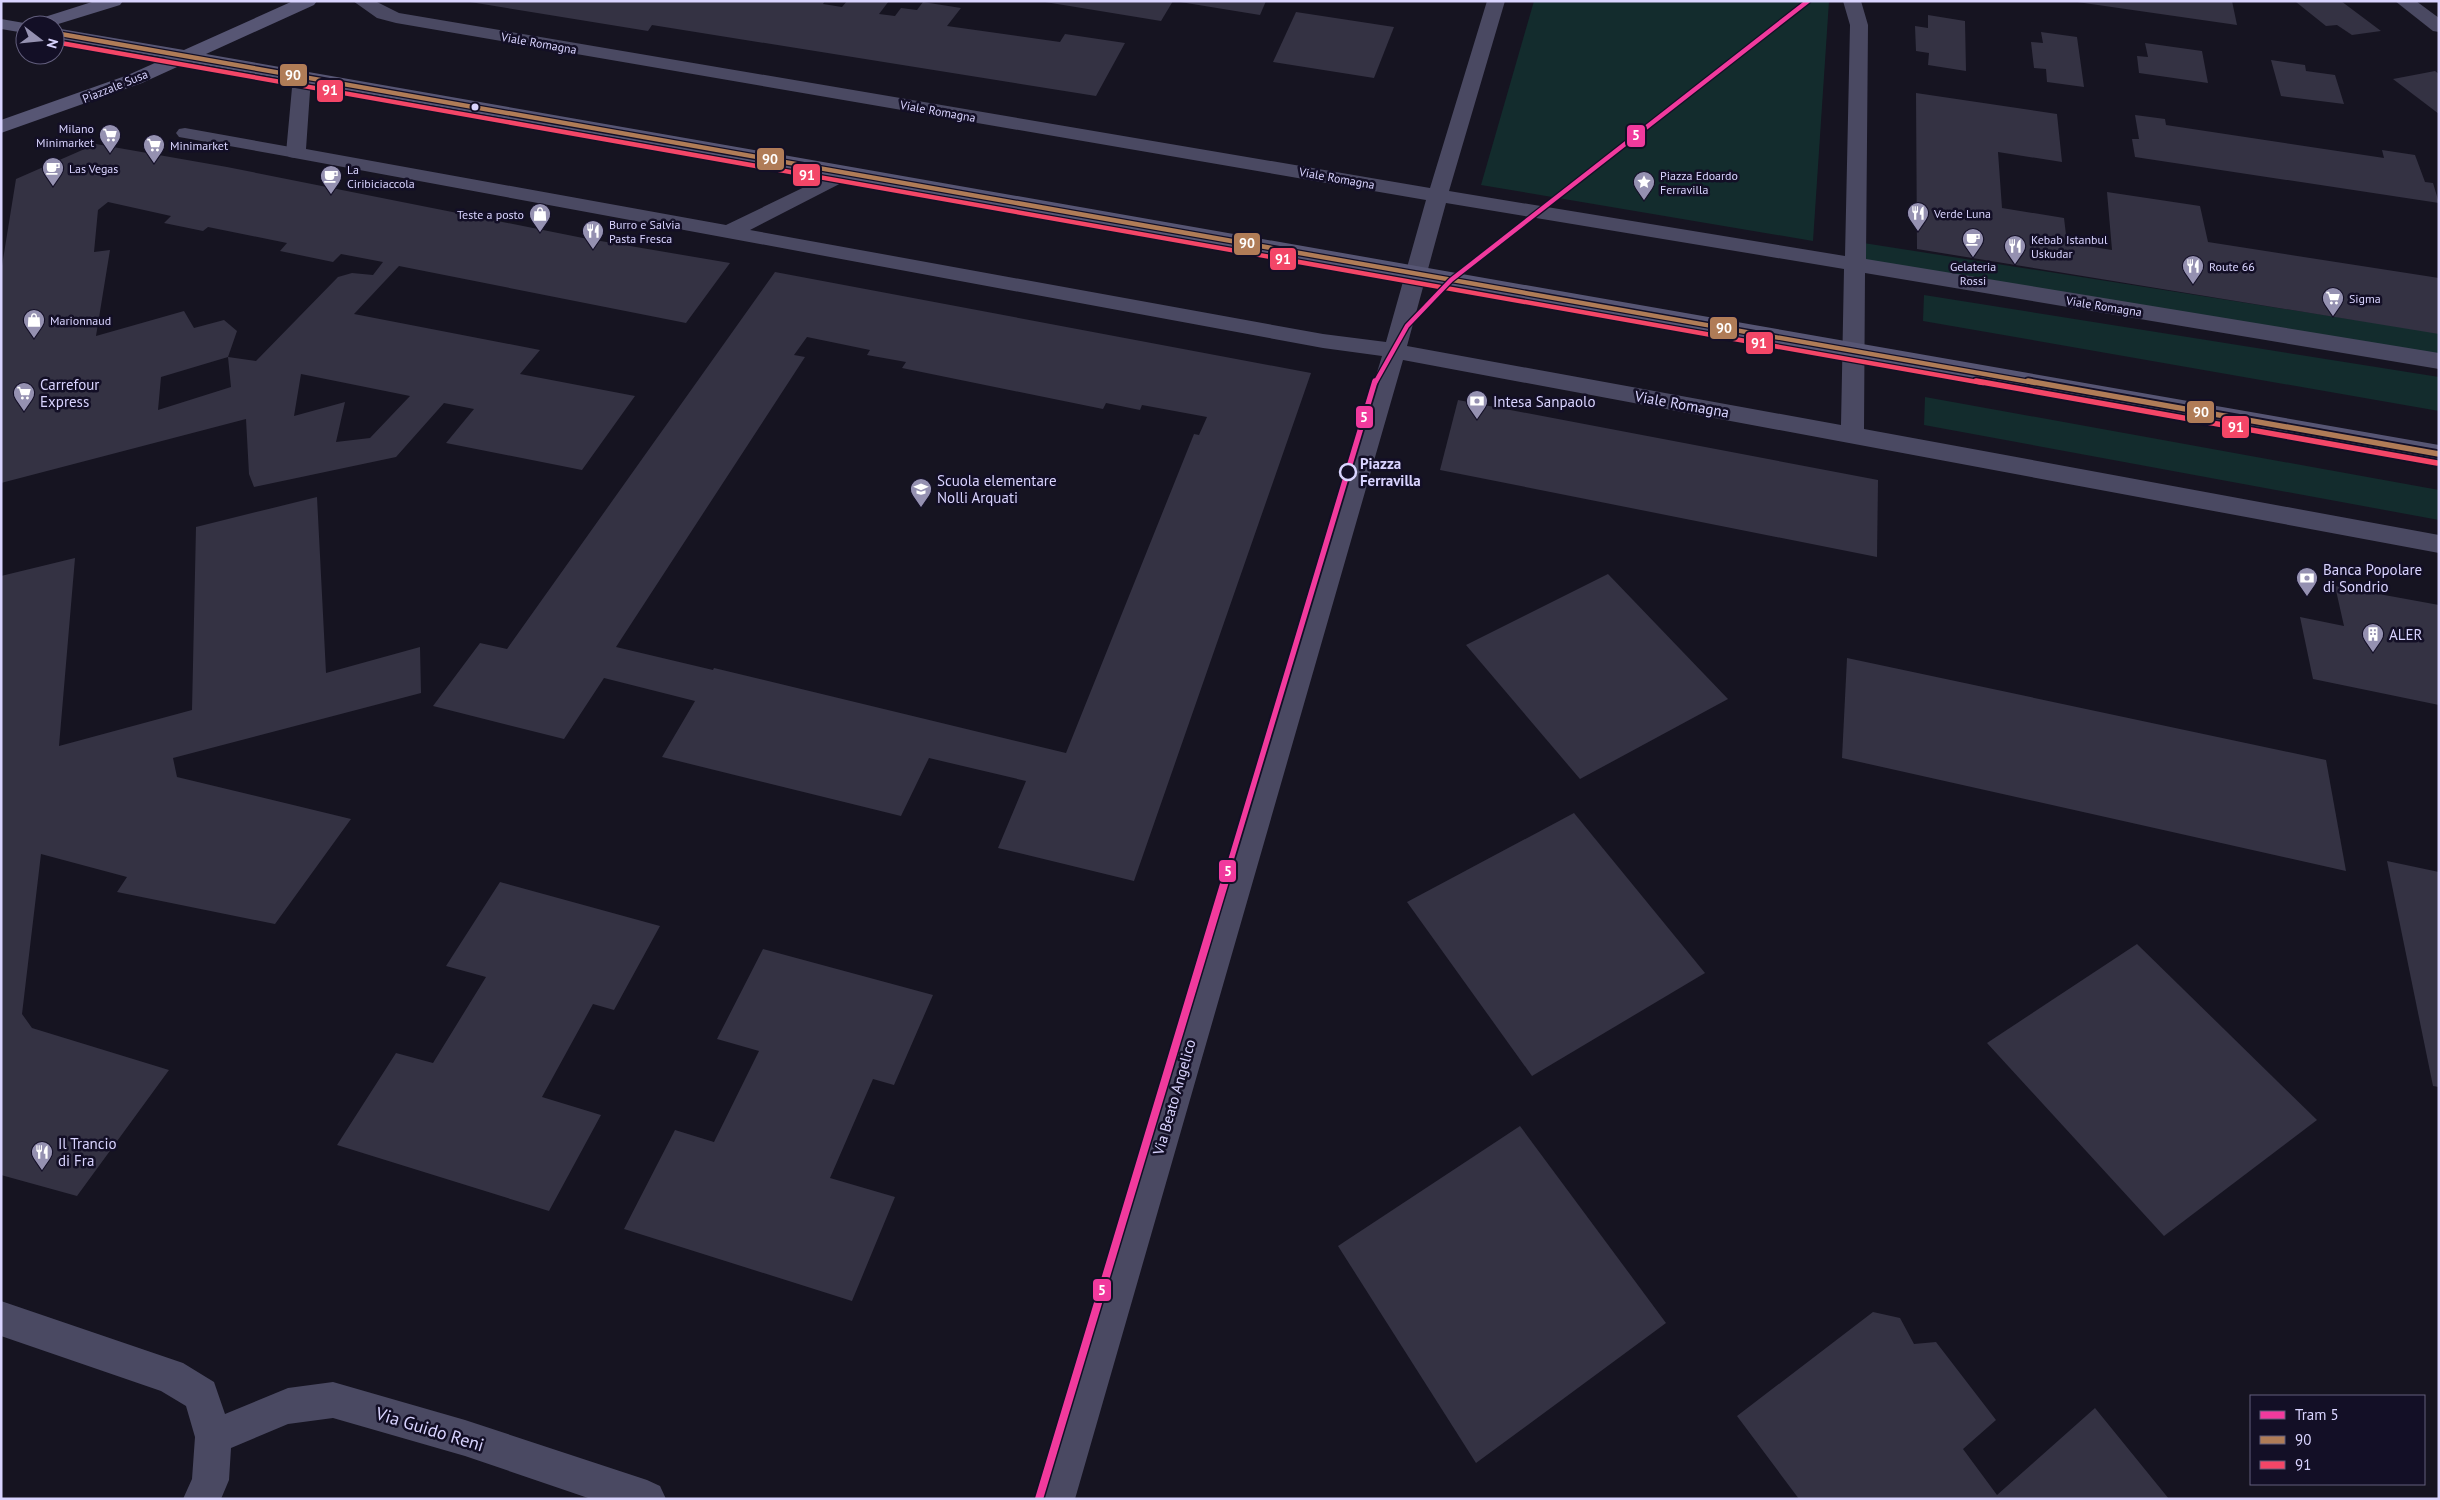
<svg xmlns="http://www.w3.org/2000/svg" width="2440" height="1500" viewBox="0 0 2440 1500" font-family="'PT Sans',sans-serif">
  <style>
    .green { fill: #132c2d }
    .building { fill: #343243; fill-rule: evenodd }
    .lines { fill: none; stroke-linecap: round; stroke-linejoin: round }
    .lane { fill: #4a4962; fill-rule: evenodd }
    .street { fill: #4a4962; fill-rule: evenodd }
    .secondary { fill: #575674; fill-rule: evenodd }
    .bus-1-far1-casing { stroke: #130f26; stroke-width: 7 }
    .bus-1-casing { stroke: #130f26; stroke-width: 9 }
    .bus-2-far1-casing { stroke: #130f26; stroke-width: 7 }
    .bus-2-casing { stroke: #130f26; stroke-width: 9 }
    .bus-1-far1 { stroke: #b07c57; stroke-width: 4.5 }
    .bus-1 { stroke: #b07c57; stroke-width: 5.5 }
    .bus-2-far1 { stroke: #f34667; stroke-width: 4.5 }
    .bus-2 { stroke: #f34667; stroke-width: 5.5 }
    .tram-1-far2-casing { stroke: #130f26; stroke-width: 7 }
    .tram-1-far1-casing { stroke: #130f26; stroke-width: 9 }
    .tram-1-casing { stroke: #130f26; stroke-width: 11 }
    .tram-1-far2 { stroke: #f13a9d; stroke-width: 4.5 }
    .tram-1-far1 { stroke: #f13a9d; stroke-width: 5.5 }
    .tram-1 { stroke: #f13a9d; stroke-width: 8 }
    .bus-dot { fill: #d9d4ff; stroke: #130f26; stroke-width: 2 }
    .stop-dot { fill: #130f26; stroke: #d9d4ff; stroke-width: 2.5 }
    .labels { text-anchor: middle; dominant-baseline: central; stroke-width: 5; stroke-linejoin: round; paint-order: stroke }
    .far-street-label { font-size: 12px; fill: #d9d4ff; stroke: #130f26 }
    .far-poi-label { font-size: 12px; fill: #d9d4ff; stroke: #130f26; text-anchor: start }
    .poi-label { font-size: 15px; fill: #d9d4ff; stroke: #130f26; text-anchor: start }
    .street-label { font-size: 15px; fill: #d9d4ff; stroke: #130f26 }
    .stop-label { font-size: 15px; font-weight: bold; fill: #d9d4ff; stroke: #130f26; text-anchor: start }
    .near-street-label { font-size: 18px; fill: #d9d4ff; stroke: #130f26 }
    .line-badge { stroke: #130f26; stroke-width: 2 }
    .badge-label { font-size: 14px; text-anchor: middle; font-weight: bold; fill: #fff }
  </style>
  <rect width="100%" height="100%" fill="#161421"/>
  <g class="green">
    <path d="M 1534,1 L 1829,1 L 1813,241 L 1481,185 Z"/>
    <path d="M 1857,242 L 2439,333 L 2439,366 L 1855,267 Z"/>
    <path d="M 1924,295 L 2439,377 L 2439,411 L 1923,321 Z"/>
    <path d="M 1925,397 L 2439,490 L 2439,520 L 1924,425 Z"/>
  </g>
  <g class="building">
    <path d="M 464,1 L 825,1 L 823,4 L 842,7 L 847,1 L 889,1 L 879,14 L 895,16 L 901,8 L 917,10 L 923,2 L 961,8 L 947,26 L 1060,42 L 1065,34 L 1125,43 L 1096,96 L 652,25 L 648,31 Z"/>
    <path d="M 1039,1 L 1173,1 L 1161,21 Z"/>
    <path d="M 1174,1 L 1266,1 L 1260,15 Z"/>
    <path d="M 2077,1 L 2232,1 L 2237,25 L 2077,2 Z"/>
    <path d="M 2302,1 L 2341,1 L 2381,31 L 2352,35 L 2337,25 L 2326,26 L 2296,2 Z"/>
    <path d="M 1296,12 L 1394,27 L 1374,78 L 1273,62 Z"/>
    <path d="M 1928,15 L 1965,21 L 1966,71 L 1928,65 L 1929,53 L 1916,51 L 1915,26 L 1928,28 Z"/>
    <path d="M 2041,32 L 2077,37 L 2084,87 L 2047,82 L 2046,69 L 2034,68 L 2031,42 L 2043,43 Z"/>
    <path d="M 2145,43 L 2202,51 L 2208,83 L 2139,73 L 2137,56 L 2148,57 Z"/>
    <path d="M 2271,60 L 2305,65 L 2306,71 L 2335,75 L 2344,104 L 2281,96 Z"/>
    <path d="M 2435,71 L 2439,74 L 2439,114 L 2393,79 Z"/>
    <path d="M 1916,93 L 2057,114 L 2062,162 L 1998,152 L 2002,208 L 2064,218 L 2067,243 L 2112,250 L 2107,192 L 2200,206 L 2208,242 L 2439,278 L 2439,334 L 1917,249 Z"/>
    <path d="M 2135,115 L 2165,119 L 2166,125 L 2384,158 L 2382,150 L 2415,155 L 2425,182 L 2433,183 L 2439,203 L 2135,157 L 2132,139 L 2139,139 Z"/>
    <path d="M 96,144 L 227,167 L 583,238 L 730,263 L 686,323 L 399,266 L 354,314 L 540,350 L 520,374 L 635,396 L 582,470 L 446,443 L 474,409 L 444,403 L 396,457 L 254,487 L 249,474 L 246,419 L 1,483 L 1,272 L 16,179 ZM 108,202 L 171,216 L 164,223 L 203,231 L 208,227 L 287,243 L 280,251 L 333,262 L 341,254 L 383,262 L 373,275 L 352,273 L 338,277 L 256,361 L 228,357 L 237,331 L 224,320 L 194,328 L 184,311 L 96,336 L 110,250 L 94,252 L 98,210 ZM 228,357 L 231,387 L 158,410 L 161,377 ZM 301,374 L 410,396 L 370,438 L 336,442 L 345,402 L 294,416 Z"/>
    <path d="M 775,272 L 1311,373 L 1134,881 L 998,848 L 1026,781 L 929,758 L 901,816 L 662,757 L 695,701 L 604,678 L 564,739 L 433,706 L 480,643 L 507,649 ZM 807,337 L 870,350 L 867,355 L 906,362 L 902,368 L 1103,409 L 1106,403 L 1140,410 L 1142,405 L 1207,417 L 1199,435 L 1194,434 L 1066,753 L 714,668 L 713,670 L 616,647 L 805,357 L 794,355 Z"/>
    <path d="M 1458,400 L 1878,480 L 1877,557 L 1440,470 Z"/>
    <path d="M 317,497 L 326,673 L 420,647 L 421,693 L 173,758 L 177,777 L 351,819 L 275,924 L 117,892 L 127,877 L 41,854 L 22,1014 L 32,1028 L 169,1070 L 77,1196 L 1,1175 L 1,576 L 75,558 L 59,746 L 192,710 L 196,527 Z"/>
    <path d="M 1608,574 L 1728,699 L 1580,779 L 1466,645 Z"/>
    <path d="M 2335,586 L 2439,605 L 2439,705 L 2313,679 L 2300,617 L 2344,626 Z"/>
    <path d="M 1847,658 L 2326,760 L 2346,871 L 1842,758 Z"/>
    <path d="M 1574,813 L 1705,973 L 1532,1076 L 1407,902 Z"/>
    <path d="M 2387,861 L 2439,872 L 2439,1087 L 2433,1086 Z"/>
    <path d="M 500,882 L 660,926 L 614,1010 L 593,1004 L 542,1097 L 601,1115 L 549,1211 L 337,1145 L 396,1053 L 433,1063 L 486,977 L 446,966 Z"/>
    <path d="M 2137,944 L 2317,1120 L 2164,1236 L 1987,1043 Z"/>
    <path d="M 763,949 L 933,995 L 894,1085 L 873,1079 L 830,1178 L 895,1197 L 852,1301 L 624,1229 L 675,1130 L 714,1142 L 759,1051 L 717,1039 Z"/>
    <path d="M 1520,1126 L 1666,1323 L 1476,1463 L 1338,1246 Z"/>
    <path d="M 1873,1312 L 1900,1318 L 1914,1344 L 1936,1342 L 1996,1420 L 1963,1449 L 1997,1495 L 2095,1408 L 2169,1499 L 1799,1499 L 1737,1416 Z"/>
  </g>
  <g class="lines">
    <path class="lane" d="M 185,128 L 296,148 L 302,149 L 305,153 L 302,157 L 296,158 L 179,137 L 176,133 L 179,129 Z"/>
    <g class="street">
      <path d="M 353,1 L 375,1 L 399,13 L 1430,188 L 1487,1 L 1505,1 L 1449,191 L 1845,256 L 1850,25 L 1843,1 L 1861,1 L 1868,25 L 1866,259 L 2439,353 L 2439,369 L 1865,273 L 1864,429 L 2439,535 L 2439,553 L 1403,360 L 1075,1499 L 1037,1499 L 1382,356 L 1323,348 L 289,157 L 286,153 L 293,77 L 295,73 L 309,73 L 311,77 L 306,149 L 726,225 L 846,167 L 853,169 L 856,173 L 853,177 L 750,230 L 1323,334 L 1386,342 L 1426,200 L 396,23 L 377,18 ZM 1446,203 L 1844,269 L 1841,425 L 1407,346 Z"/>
      <path d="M 2395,1 L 2416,1 L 2439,18 L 2439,32 L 2433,31 Z"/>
      <path d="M 1,1301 L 183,1363 L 214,1382 L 225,1414 L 288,1388 L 333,1382 L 465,1420 L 647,1480 L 660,1486 L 666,1499 L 591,1499 L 465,1456 L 333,1418 L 288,1424 L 231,1448 L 229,1480 L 221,1499 L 183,1499 L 192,1479 L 195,1437 L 186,1406 L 161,1391 L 1,1336 Z"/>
    </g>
    <g class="secondary">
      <path d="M 95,1 L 123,1 L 120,5 L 55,25 L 25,25 L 25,33 L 1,29 L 1,19 L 30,24 L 32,21 Z"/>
      <path d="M 293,1 L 317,1 L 314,5 L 206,54 L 2439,445 L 2439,462 L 188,62 L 142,83 L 1,133 L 1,120 L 128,75 L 166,58 L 55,38 L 55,28 L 184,50 Z"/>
    </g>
    <g class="bus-1-far1-casing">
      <path id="bus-1-far1" d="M 55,33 L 2035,383"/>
    </g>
    <g class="bus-1-casing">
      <path id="bus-1" d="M 2028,381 L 2439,454"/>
    </g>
    <g class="bus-2-far1-casing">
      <path id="bus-2-far1" d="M 55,42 L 1983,383"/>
    </g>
    <g class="bus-2-casing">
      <path id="bus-2" d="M 1976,381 L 2437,463"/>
    </g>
    <use href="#bus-1-far1" class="bus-1-far1"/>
    <use href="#bus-1" class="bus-1"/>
    <use href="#bus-2-far1" class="bus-2-far1"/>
    <use href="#bus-2" class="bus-2"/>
    <g class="tram-1-far2-casing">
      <path id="tram-1-far2" d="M 1375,383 L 1407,326 L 1451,280 L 1808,1"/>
    </g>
    <g class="tram-1-far1-casing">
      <path id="tram-1-far1" d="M 1227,873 L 1375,381"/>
    </g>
    <g class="tram-1-casing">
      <path id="tram-1" d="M 1039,1499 L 1228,871"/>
    </g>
    <use href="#tram-1-far2" class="tram-1-far2"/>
    <use href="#tram-1-far1" class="tram-1-far1"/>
    <use href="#tram-1" class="tram-1"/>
  </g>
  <defs>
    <g id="supermarket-pin" transform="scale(1.125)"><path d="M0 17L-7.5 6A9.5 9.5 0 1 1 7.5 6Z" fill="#9591b1" stroke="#130f26"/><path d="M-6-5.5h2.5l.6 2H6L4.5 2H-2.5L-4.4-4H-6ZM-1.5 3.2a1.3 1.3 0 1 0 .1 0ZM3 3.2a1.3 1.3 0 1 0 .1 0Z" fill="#fff"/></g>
    <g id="cafe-pin" transform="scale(1.125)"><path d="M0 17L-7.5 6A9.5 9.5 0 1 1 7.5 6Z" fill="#9591b1" stroke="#130f26"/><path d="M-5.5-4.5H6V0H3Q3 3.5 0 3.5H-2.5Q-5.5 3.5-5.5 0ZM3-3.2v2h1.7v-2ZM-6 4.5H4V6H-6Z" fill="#fff"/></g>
    <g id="sight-pin" transform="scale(1.125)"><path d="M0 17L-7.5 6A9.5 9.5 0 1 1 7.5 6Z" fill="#9591b1" stroke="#130f26"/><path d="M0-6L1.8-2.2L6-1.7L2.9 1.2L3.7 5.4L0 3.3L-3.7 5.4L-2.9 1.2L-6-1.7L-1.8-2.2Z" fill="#fff"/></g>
    <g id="restaurant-pin" transform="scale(1.125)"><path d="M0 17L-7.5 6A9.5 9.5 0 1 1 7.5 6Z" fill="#9591b1" stroke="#130f26"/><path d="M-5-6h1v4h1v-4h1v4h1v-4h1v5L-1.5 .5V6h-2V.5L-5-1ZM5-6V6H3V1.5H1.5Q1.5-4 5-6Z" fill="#fff"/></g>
    <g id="shop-pin" transform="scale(1.125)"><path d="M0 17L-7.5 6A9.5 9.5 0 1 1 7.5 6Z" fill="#9591b1" stroke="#130f26"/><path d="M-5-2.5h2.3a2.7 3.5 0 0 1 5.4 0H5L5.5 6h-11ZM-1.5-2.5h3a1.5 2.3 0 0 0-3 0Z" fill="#fff"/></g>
    <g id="bank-pin" transform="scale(1.125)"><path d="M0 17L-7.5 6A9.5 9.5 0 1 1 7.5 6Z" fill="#9591b1" stroke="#130f26"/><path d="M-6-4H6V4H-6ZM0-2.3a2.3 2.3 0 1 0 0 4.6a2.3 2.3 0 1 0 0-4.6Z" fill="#fff"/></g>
    <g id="school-pin" transform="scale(1.125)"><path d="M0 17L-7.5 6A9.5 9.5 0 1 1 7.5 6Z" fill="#9591b1" stroke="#130f26"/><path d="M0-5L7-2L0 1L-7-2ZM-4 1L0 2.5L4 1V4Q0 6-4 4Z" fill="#fff"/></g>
    <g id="building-pin" transform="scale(1.125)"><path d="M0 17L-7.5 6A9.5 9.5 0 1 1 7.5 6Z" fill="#9591b1" stroke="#130f26"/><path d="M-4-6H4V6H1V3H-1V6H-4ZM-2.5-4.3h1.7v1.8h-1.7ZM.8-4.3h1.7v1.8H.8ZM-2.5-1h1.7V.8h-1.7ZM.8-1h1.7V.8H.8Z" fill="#fff"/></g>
  </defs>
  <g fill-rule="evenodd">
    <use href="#supermarket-pin" x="110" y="135"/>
    <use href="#supermarket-pin" x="154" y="145"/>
    <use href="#cafe-pin" x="53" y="168"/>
    <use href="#cafe-pin" x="331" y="176"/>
    <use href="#sight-pin" x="1644" y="182"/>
    <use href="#restaurant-pin" x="1918" y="213"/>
    <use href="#shop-pin" x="540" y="214"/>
    <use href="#restaurant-pin" x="593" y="231"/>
    <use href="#cafe-pin" x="1973" y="239"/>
    <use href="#restaurant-pin" x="2015" y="246"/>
    <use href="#restaurant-pin" x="2193" y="266"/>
    <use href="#supermarket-pin" x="2333" y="298"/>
    <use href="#shop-pin" x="34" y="320"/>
    <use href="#supermarket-pin" x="24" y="393"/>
    <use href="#bank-pin" x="1477" y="401"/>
    <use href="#school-pin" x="921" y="489"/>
    <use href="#bank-pin" x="2307" y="578"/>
    <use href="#building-pin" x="2373" y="634"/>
    <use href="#restaurant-pin" x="42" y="1152"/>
  </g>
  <circle class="bus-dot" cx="475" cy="107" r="4.5"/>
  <circle class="stop-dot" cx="1348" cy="472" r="8"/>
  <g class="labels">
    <g class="far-street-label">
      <text transform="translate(539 43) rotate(10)">Viale Romagna</text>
      <text transform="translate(115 86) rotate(-22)">Piazzale Susa</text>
      <text transform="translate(938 111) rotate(10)">Viale Romagna</text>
      <text transform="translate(1337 178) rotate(10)">Viale Romagna</text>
      <text transform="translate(2104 306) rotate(9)">Viale Romagna</text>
    </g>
    <g class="far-poi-label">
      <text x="94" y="128" text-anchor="end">Milano<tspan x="94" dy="14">Minimarket</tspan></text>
      <text x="170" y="145">Minimarket</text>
      <text x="69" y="168">Las Vegas</text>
      <text x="347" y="169">La<tspan x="347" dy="14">Ciribiciaccola</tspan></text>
      <text x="1660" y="175">Piazza Edoardo<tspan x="1660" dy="14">Ferravilla</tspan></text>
      <text x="1934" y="213">Verde Luna</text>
      <text x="524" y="214" text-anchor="end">Teste a posto</text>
      <text x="609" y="224">Burro e Salvia<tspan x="609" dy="14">Pasta Fresca</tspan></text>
      <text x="2031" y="239">Kebab Istanbul<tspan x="2031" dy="14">Uskudar</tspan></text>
      <text x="1973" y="266" text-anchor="middle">Gelateria<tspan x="1973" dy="14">Rossi</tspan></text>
      <text x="2209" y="266">Route 66</text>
      <text x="2349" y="298">Sigma</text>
      <text x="50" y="320">Marionnaud</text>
    </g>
    <g class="poi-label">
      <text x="40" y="384">Carrefour<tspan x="40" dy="17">Express</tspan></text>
      <text x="1493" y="401">Intesa Sanpaolo</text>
      <text x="937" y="480">Scuola elementare<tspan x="937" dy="17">Nolli Arquati</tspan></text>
      <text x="2323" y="569">Banca Popolare<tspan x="2323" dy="17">di Sondrio</tspan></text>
      <text x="2389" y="634">ALER</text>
      <text x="58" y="1143">Il Trancio<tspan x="58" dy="17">di Fra</tspan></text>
    </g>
    <g class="street-label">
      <text transform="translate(1682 404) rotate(10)">Viale Romagna</text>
      <text transform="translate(1174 1097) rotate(-74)">Via Beato Angelico</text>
    </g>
    <g class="stop-label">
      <text x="1360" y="463">Piazza<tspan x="1360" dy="17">Ferravilla</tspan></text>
    </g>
    <g class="near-street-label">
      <text transform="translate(430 1429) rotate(17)">Via Guido Reni</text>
    </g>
  </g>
  <g class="line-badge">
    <rect x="279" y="63" width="29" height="24" rx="5" fill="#b07c57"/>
    <rect x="316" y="79" width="28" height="24" rx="5" fill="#f34667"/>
    <rect x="1626" y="124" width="20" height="24" rx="5" fill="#f13a9d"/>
    <rect x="756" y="147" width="29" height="24" rx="5" fill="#b07c57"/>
    <rect x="792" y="163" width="29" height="24" rx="5" fill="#f34667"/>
    <rect x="1233" y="232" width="28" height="24" rx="5" fill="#b07c57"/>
    <rect x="1269" y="247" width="28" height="24" rx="5" fill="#f34667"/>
    <rect x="1709" y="316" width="29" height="24" rx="5" fill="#b07c57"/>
    <rect x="1745" y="331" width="29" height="24" rx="5" fill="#f34667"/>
    <rect x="2186" y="400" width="29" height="24" rx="5" fill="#b07c57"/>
    <rect x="1355" y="405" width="19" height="24" rx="5" fill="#f13a9d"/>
    <rect x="2221" y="415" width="29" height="24" rx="5" fill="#f34667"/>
    <rect x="1218" y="859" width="19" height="24" rx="5" fill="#f13a9d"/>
    <rect x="1092" y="1278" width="20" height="24" rx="5" fill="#f13a9d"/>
  </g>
  <g class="badge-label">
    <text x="293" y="80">90</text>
    <text x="330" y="95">91</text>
    <text x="1636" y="140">5</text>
    <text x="770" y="164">90</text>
    <text x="807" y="180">91</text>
    <text x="1247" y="248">90</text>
    <text x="1283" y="264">91</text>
    <text x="1724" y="333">90</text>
    <text x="1759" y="348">91</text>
    <text x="2201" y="417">90</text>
    <text x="1364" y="422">5</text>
    <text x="2236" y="432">91</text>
    <text x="1228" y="876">5</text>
    <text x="1102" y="1295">5</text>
  </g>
  <rect width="2440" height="1500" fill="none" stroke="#d9d4ff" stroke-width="5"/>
  <rect x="2250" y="1395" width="175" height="90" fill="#130f26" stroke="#625e7d"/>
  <rect x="2260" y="1411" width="25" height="8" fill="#f13a9d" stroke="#625e7d"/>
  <text x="2295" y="1420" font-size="15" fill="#d9d4ff">Tram 5</text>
  <rect x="2260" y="1436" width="25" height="8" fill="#b07c57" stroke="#625e7d"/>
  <text x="2295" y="1445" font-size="15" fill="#d9d4ff">90</text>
  <rect x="2260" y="1461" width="25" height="8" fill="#f34667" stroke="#625e7d"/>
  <text x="2295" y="1470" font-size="15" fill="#d9d4ff">91</text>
  <g transform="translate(40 40) rotate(106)"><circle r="24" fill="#130f26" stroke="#625e7d"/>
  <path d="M0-4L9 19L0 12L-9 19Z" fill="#9591b1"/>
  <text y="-8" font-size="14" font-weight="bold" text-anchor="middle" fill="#d9d4ff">N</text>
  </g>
</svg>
